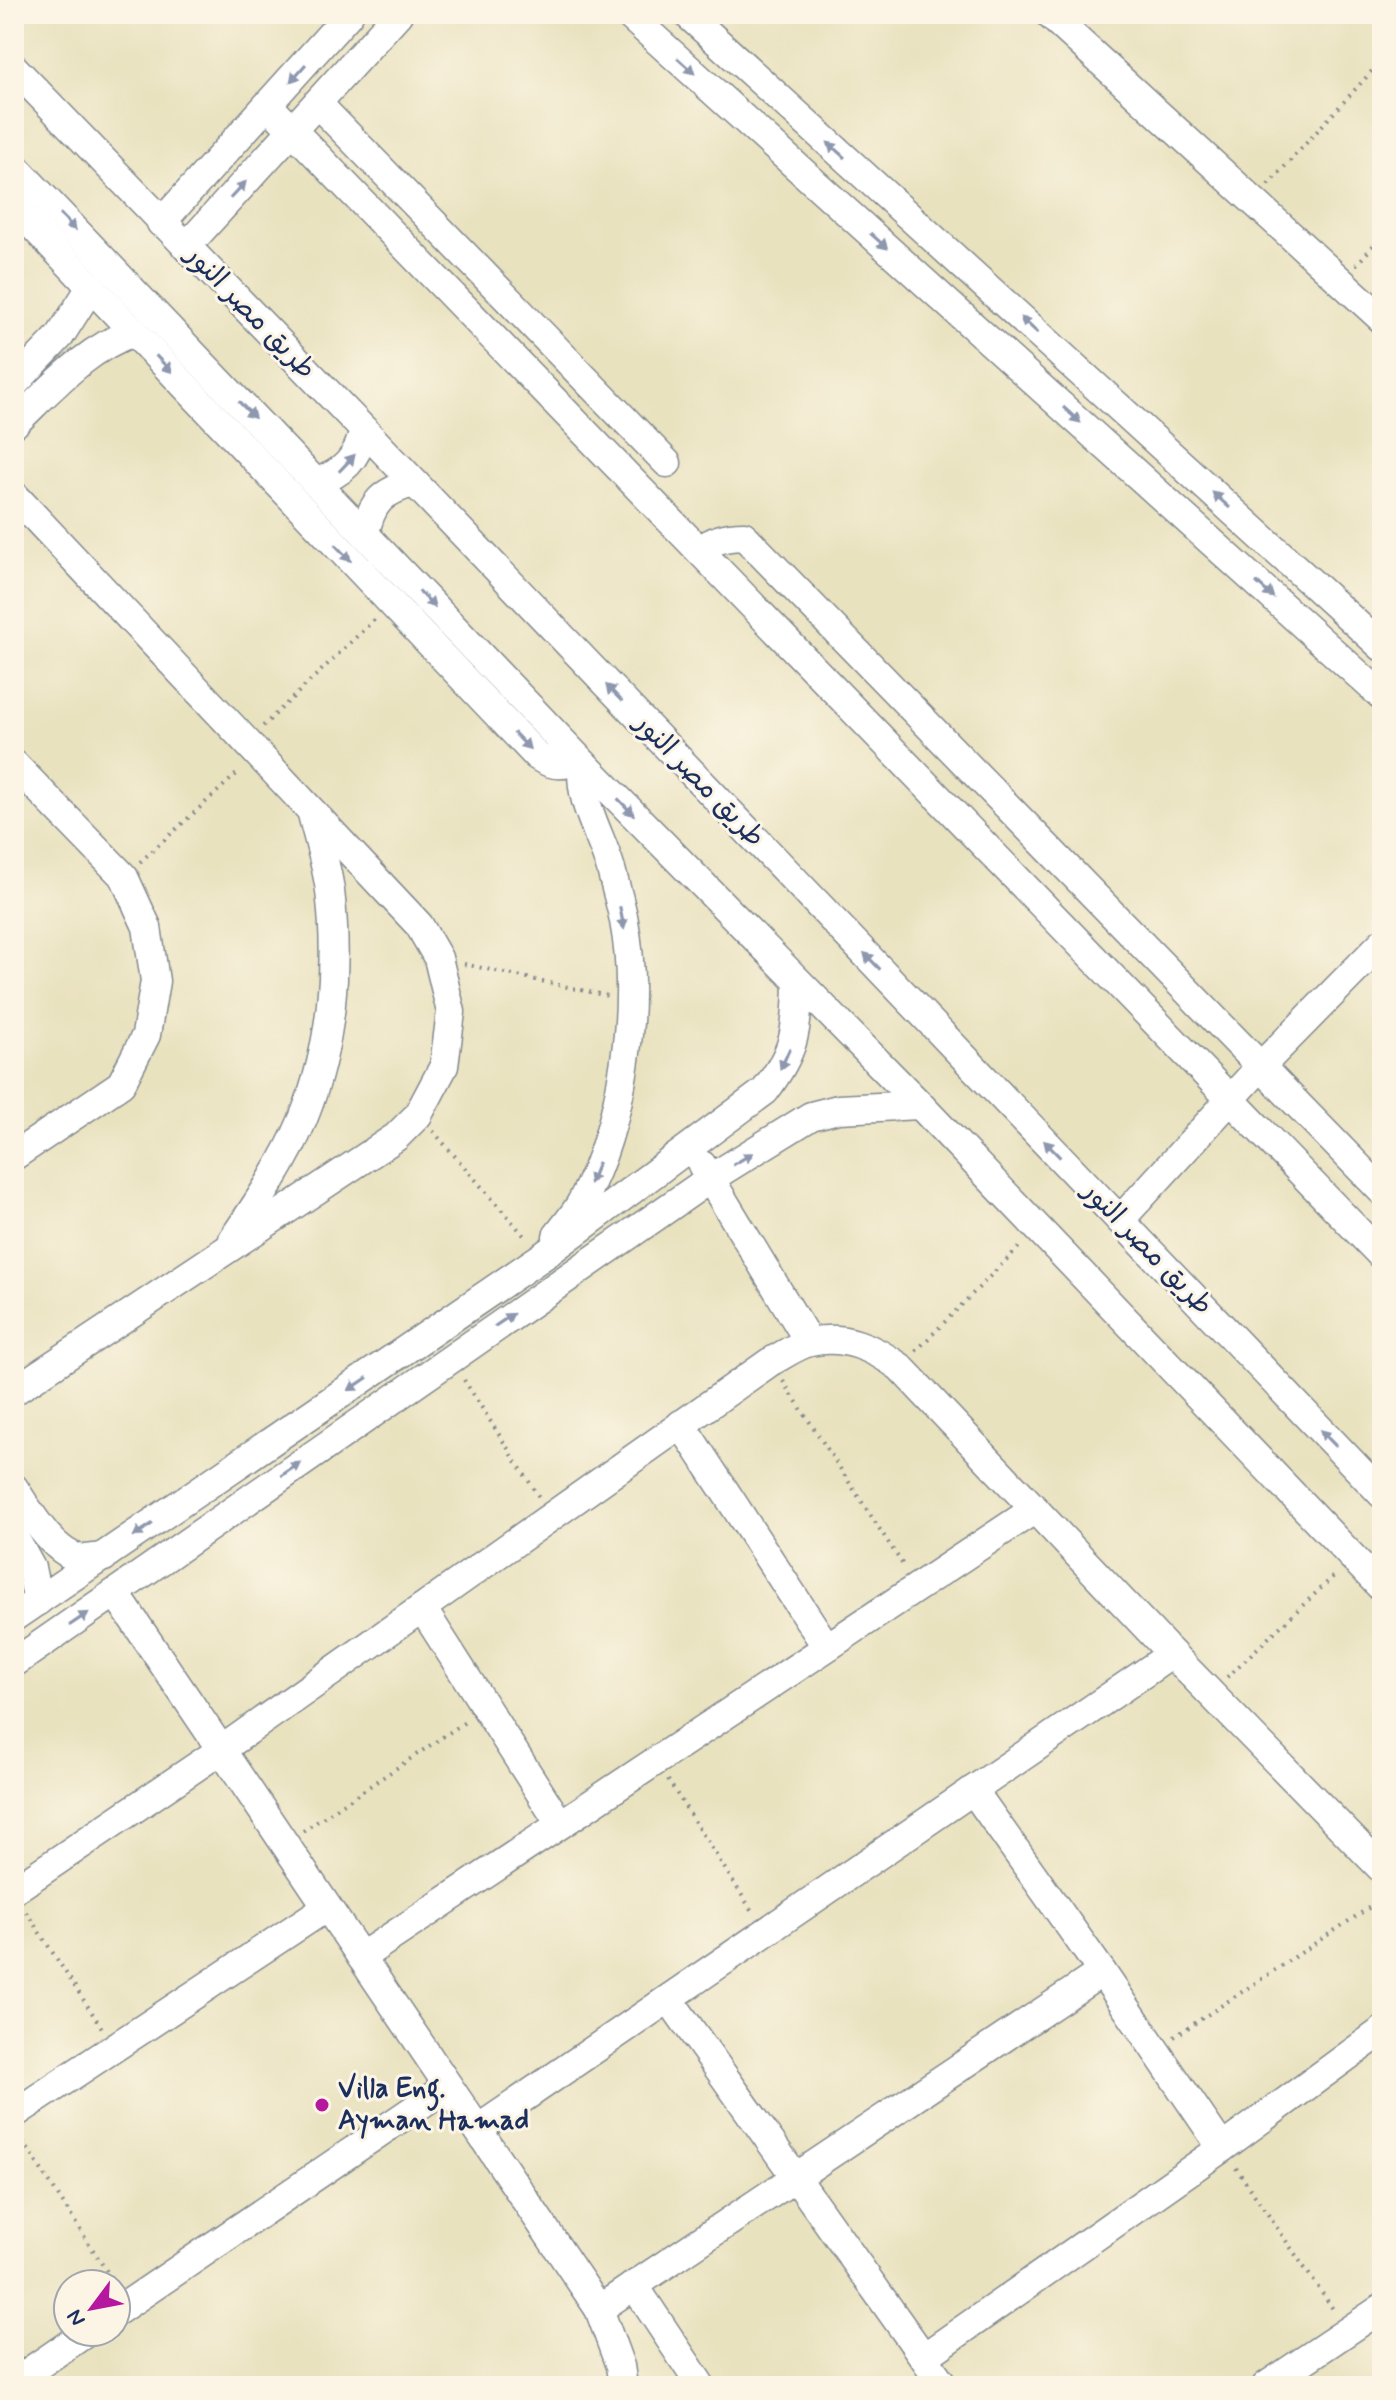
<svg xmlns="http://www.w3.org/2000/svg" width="1396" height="2400" viewBox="0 0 1396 2400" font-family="Mynerve,'Playpen Sans Arabic',sans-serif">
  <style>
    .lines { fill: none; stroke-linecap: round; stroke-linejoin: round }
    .minor-casing { stroke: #82888e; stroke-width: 31 }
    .path { stroke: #82888e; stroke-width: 4; stroke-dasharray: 2 6; stroke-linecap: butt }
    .minor { stroke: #fff; stroke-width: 28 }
    .oneway { fill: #8d97ae }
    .poi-dot { fill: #b5179e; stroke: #fcf5e5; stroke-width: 3 }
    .labels { text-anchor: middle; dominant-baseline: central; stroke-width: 6; stroke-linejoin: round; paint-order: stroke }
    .street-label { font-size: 28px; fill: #1b2f5e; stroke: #fcf5e5 }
    .poi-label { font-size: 28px; font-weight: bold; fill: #1b2f5e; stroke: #fcf5e5; text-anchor: start }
  </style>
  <rect width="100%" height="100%" fill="#fcf5e5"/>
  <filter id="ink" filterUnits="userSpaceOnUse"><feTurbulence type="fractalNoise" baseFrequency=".0125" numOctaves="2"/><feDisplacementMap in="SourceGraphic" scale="16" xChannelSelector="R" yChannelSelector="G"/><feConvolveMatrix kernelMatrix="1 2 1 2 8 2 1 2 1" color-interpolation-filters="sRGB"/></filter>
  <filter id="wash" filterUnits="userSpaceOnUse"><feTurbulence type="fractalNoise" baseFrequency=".006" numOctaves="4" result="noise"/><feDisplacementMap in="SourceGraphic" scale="32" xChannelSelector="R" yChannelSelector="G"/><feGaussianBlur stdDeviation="1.8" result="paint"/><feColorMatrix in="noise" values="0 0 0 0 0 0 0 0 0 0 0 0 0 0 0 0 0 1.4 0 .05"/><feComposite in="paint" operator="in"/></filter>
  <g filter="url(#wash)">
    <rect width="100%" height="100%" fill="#e9e2bf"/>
  </g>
  <g filter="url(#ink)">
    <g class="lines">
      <g class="minor-casing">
        <g id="minor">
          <path d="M 628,14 L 1382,696"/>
          <path d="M 687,14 L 1382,647"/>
          <path d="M 1049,14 L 1382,319"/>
          <path d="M 14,68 L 364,430 L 1382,1494"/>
          <path d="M 317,103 L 667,463"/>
          <path d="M 269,106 L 1382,1256"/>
          <path d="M 14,166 L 579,759 L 920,1105 L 1382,1588"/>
          <path d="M 14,206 L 537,756 C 551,766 564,767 579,759"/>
          <path d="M 161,223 L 349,14"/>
          <path d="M 186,247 L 398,14"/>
          <path d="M 14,384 L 60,336 L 91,287"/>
          <path d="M 14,424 C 50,390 86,348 134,332"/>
          <path d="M 316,482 C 344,473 357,459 364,430"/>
          <path d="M 14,495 L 419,925 L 438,958 L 451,1012 L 444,1066 L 418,1115 L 396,1137 L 14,1391"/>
          <path d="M 365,534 C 371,503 382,491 414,483"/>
          <path d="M 699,550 C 714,540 725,536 744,536 L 1382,1191"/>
          <path d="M 14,764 L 124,877 L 147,927 L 155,981 L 146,1035 L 121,1084 L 14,1156"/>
          <path d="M 702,1165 L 809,1342"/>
          <path d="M 1120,1220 L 1261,1066 L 1382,943"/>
          <path d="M 557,1236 C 566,1224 576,1213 582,1201 C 623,1125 640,1006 624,921 C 621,905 616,889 612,873 C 603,837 577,801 583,763"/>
          <path d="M 233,1239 C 259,1201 285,1162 303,1119 C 332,1048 339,967 330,891 C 327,866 318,839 312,814"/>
          <path d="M 681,1424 L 826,1646"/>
          <path d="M 14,1488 C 29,1511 54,1556 84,1559 C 90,1559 97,1557 104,1557"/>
          <path d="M 14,1537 L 31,1568 L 38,1601"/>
          <path d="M 116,1594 L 599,2309 L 620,2366 L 623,2386"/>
          <path d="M 422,1608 L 560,1824"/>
          <path d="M 14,1617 L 543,1256 L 765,1091 C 795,1051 797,1033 798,983"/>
          <path d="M 14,1663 L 711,1178 L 811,1116 L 838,1109 L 920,1105"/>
          <path d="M 973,1790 L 1102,1972 L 1222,2148"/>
          <path d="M 14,1890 L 221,1750 L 770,1362 C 782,1356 797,1345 810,1342 C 845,1334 873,1348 900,1367 L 1172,1654 L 1382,1869"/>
          <path d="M 361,1957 L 1035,1509"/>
          <path d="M 669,1999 L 944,2386"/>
          <path d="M 14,2114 L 327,1907"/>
          <path d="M 478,2129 L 1172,1654"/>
          <path d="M 634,2285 L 701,2386"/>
          <path d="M 599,2309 L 1102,1972"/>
          <path d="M 116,2312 L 448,2086"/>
          <path d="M 924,2357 L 1222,2148 L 1382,2031"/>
          <path d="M 14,2382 L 87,2332"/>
          <path d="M 1266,2386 L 1382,2308"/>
        </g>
      </g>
      <g class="path">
        <path d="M 1268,185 L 1382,60"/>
        <path d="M 1356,265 L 1382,236"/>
        <path d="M 263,726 L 375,619"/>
        <path d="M 140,862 L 240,771"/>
        <path d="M 464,964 L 608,996"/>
        <path d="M 433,1131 L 527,1239"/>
        <path d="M 916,1351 L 1022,1244"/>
        <path d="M 464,1380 L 539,1497"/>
        <path d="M 783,1381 L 905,1568"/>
        <path d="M 1227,1677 L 1337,1573"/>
        <path d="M 668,1780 L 752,1911"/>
        <path d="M 303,1831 L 465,1722"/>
        <path d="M 26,1912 L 102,2028"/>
        <path d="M 1174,2037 L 1382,1899"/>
        <path d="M 19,2135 L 115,2284"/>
        <path d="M 1236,2168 L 1335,2312"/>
      </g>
      <use href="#minor" class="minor"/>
    </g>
    <defs><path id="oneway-solid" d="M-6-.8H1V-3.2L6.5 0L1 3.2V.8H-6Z" transform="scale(2)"/></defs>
    <g class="oneway">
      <use href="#oneway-solid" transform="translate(686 66) rotate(42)"/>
      <use href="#oneway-solid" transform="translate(298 73) rotate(131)"/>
      <use href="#oneway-solid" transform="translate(836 150) rotate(-138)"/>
      <use href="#oneway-solid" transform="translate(238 190) rotate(-47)"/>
      <use href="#oneway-solid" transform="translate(68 222) rotate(46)"/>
      <use href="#oneway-solid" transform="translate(879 241) rotate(42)"/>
      <use href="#oneway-solid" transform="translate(1029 325) rotate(-138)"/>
      <use href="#oneway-solid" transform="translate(164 364) rotate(46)"/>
      <use href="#oneway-solid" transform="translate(247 410) rotate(46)"/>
      <use href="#oneway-solid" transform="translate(1072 415) rotate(42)"/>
      <use href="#oneway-solid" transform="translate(347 463) rotate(-47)"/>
      <use href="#oneway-solid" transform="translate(1221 500) rotate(-138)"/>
      <use href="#oneway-solid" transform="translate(343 553) rotate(46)"/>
      <use href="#oneway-solid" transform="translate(1265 590) rotate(42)"/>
      <use href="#oneway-solid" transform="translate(427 599) rotate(46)"/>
      <use href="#oneway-solid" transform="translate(614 693) rotate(-134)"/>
      <use href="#oneway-solid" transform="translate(522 741) rotate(46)"/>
      <use href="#oneway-solid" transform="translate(626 807) rotate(46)"/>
      <use href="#oneway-solid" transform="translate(622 918) rotate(79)"/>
      <use href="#oneway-solid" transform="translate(872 961) rotate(-134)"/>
      <use href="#oneway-solid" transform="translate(785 1059) rotate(114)"/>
      <use href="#oneway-solid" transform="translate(1052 1149) rotate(-134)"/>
      <use href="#oneway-solid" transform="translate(743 1159) rotate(-31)"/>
      <use href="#oneway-solid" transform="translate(594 1173) rotate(112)"/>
      <use href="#oneway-solid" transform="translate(504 1320) rotate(-34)"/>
      <use href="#oneway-solid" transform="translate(358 1384) rotate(146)"/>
      <use href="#oneway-solid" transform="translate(1328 1438) rotate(-134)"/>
      <use href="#oneway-solid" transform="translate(291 1469) rotate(-35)"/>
      <use href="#oneway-solid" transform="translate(143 1530) rotate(146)"/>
      <use href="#oneway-solid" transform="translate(79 1619) rotate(-34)"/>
    </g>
  </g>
  <circle class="poi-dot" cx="322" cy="2105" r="8"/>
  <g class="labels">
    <g class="street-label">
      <text transform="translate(250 313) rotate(46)">طريق مصر النور</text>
      <text transform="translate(699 781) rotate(46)">طريق مصر النور</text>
      <text transform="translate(1147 1249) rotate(46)">طريق مصر النور</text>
    </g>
    <g class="poi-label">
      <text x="338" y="2089">Villa Eng.<tspan x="338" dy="32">Ayman Hamad</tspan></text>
    </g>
  </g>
  <rect width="1396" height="2400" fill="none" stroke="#fcf5e5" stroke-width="48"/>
  <g transform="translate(92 2308) rotate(238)"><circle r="38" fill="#fcf5e5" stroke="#a2a6af" stroke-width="2"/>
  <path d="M0-6L14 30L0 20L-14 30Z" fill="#b5179e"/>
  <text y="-12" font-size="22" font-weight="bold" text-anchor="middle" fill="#1b2f5e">N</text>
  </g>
</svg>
